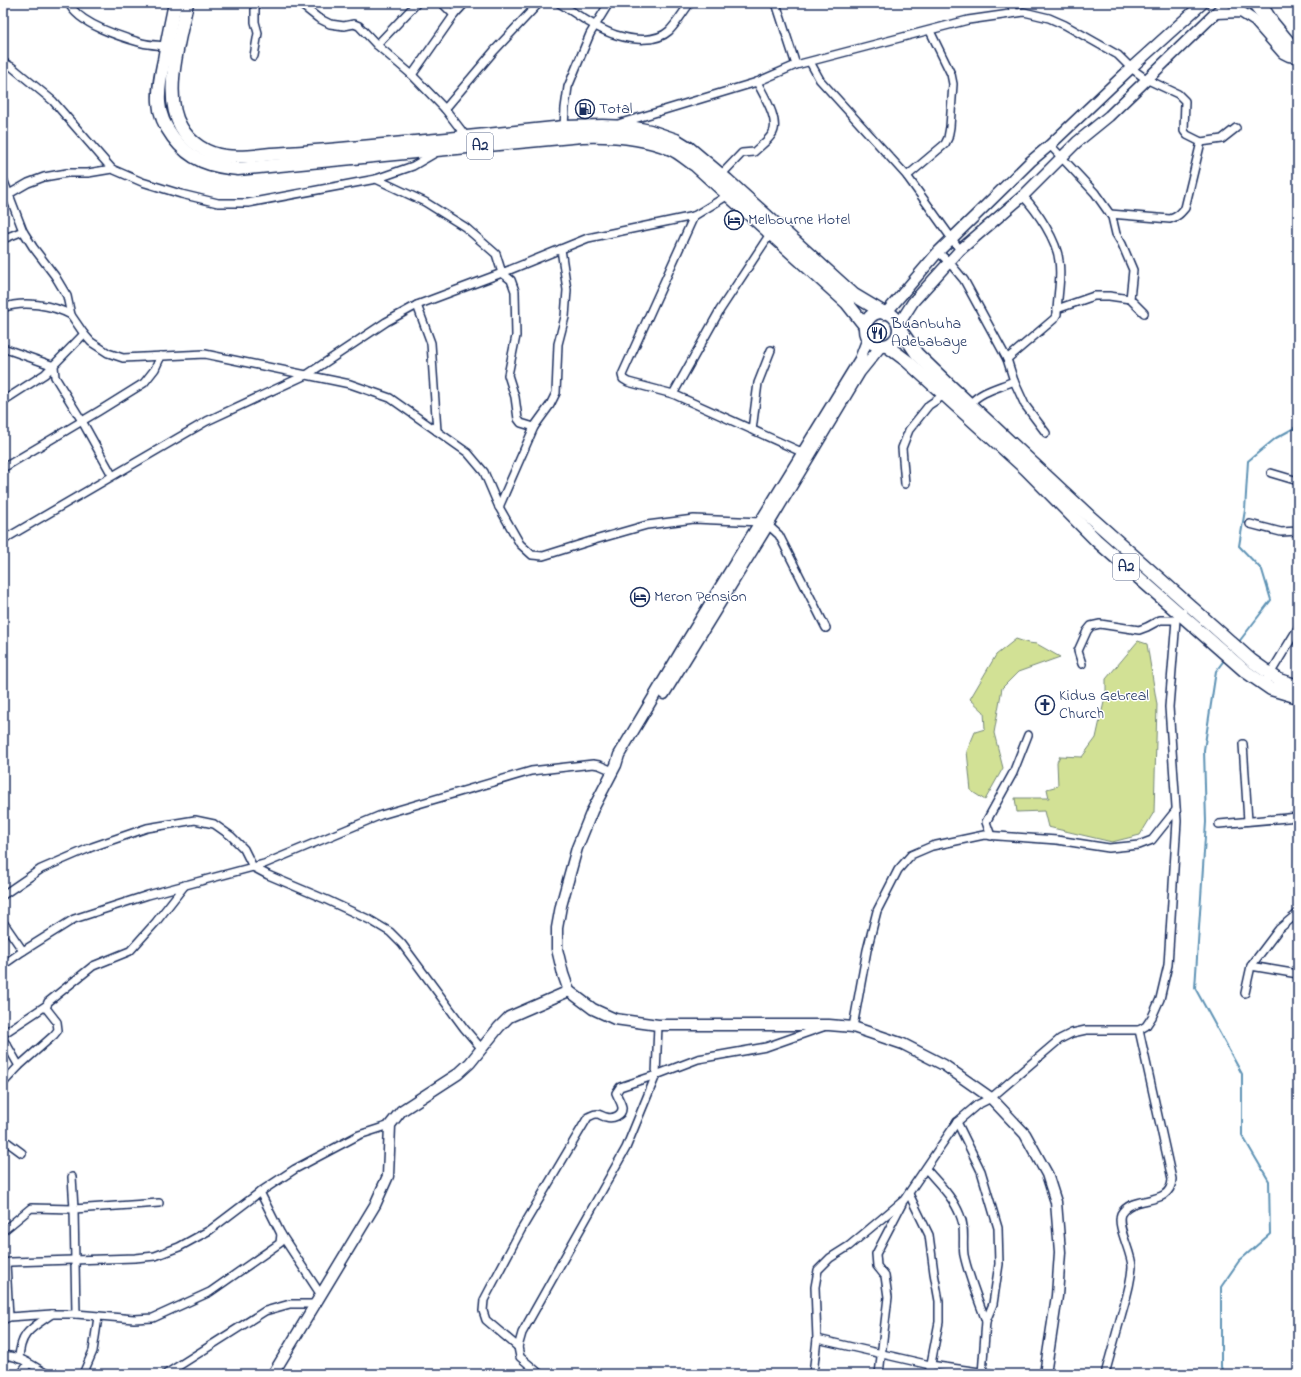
<svg xmlns="http://www.w3.org/2000/svg" width="1301" height="1377" viewBox="0 0 1301 1377" font-family="'Indie Flower',sans-serif">
  <style>
    .green { fill: #d2e195; stroke: #76887a }
    .lines { fill: none; stroke-linecap: round; stroke-linejoin: round }
    .stream { stroke: #5f93b5; stroke-width: 2 }
    .street-casing { stroke: #1b2f5e; stroke-width: 10 }
    .secondary-casing { stroke: #1b2f5e; stroke-width: 13 }
    .highway-casing { stroke: #1b2f5e; stroke-width: 15 }
    .street { stroke: #fff; stroke-width: 7 }
    .secondary { stroke: #fff; stroke-width: 10 }
    .highway { stroke: #fff; stroke-width: 12 }
    .labels { text-anchor: middle; dominant-baseline: central; stroke-width: 3; stroke-linejoin: round; paint-order: stroke }
    .shield { fill: #fff; stroke: #5f6d8e; stroke-width: 1 }
    .shield-label { font-size: 15px; font-weight: bold; fill: #1b2f5e }
    .poi-label { font-size: 16px; fill: #1b2f5e; stroke: #fff; text-anchor: start }
  </style>
  <rect width="100%" height="100%" fill="#fff"/>
  <filter id="ink" filterUnits="userSpaceOnUse"><feTurbulence type="fractalNoise" baseFrequency=".025" numOctaves="2"/><feDisplacementMap in="SourceGraphic" scale="8" xChannelSelector="R" yChannelSelector="G"/><feConvolveMatrix kernelMatrix="1 2 1 2 8 2 1 2 1" color-interpolation-filters="sRGB"/></filter>
  <g filter="url(#ink)">
    <g class="green">
      <path d="M 1016,639 L 1028,643 L 1037,644 L 1060,657 L 1018,672 L 1002,688 L 994,733 L 1003,768 L 985,800 L 971,791 L 967,751 L 975,732 L 985,729 L 984,712 L 970,699 L 996,655 Z"/>
      <path d="M 1138,641 L 1147,644 L 1157,705 L 1154,812 L 1140,835 L 1112,842 L 1048,827 L 1044,811 L 1017,812 L 1015,798 L 1049,798 L 1047,789 L 1058,786 L 1057,762 L 1060,756 L 1082,757 L 1096,738 L 1106,693 L 1106,679 Z"/>
    </g>
    <g class="lines">
      <g class="stream">
        <path d="M 1238,643 L 1271,600 L 1262,570 L 1239,546 L 1245,510 L 1248,461 L 1276,438 L 1298,426"/>
        <path d="M 1224,1374 L 1221,1367 L 1221,1287 L 1239,1261 L 1270,1234 L 1269,1181 L 1242,1135 L 1242,1074 L 1195,988 L 1206,822 L 1204,750 L 1216,671 L 1225,659"/>
      </g>
      <g class="street-casing">
        <g id="street">
          <path d="M 69,3 C 78,24 121,37 142,43 C 149,45 158,45 166,46"/>
          <path d="M 299,3 L 318,18 L 330,24 L 344,26 L 354,24 L 359,26 L 377,45 L 412,75 L 445,109 L 468,139"/>
          <path d="M 442,3 L 454,15"/>
          <path d="M 559,3 C 575,13 598,30 616,35 C 632,40 656,43 669,31 C 677,23 683,12 690,3"/>
          <path d="M 776,3 L 796,65"/>
          <path d="M 1011,3 L 1014,13"/>
          <path d="M 1251,3 L 1269,27 L 1293,54"/>
          <path d="M 377,45 L 417,3"/>
          <path d="M 254,56 L 258,33 L 255,22 L 255,3"/>
          <path d="M 3,62 L 12,67 L 53,101 L 112,169 L 142,182 L 181,194 L 218,203 L 248,203 L 376,179 L 425,202 L 465,227 L 496,254 L 502,273 L 511,280 L 515,291 L 516,336 L 508,375 L 515,397 L 518,419 L 521,423 L 534,427 L 550,405 L 556,393 L 558,344 L 565,317 L 567,290 L 561,249"/>
          <path d="M 810,62 L 820,80 L 907,176 L 960,250"/>
          <path d="M 412,75 L 454,15 L 465,3"/>
          <path d="M 445,109 L 494,51 L 539,3"/>
          <path d="M 621,123 L 757,82 L 796,65 L 968,20 L 1024,12 L 1049,18 L 1065,25 L 1118,55 L 1131,68 L 1146,79 L 1178,94 L 1185,101 L 1184,131 L 1187,135 L 1201,142 L 1185,208 C 1180,214 1177,217 1170,219 L 1110,214"/>
          <path d="M 564,127 L 565,108 L 568,87 L 590,34 L 609,3"/>
          <path d="M 1201,142 L 1222,139 L 1236,128"/>
          <path d="M 1050,145 L 1095,193 L 1112,217 L 1116,234 L 1122,244 L 1133,270 L 1130,299 L 1144,313"/>
          <path d="M 721,175 L 742,153 L 754,152 C 760,146 768,141 772,134 C 781,122 763,94 757,82"/>
          <path d="M 907,176 L 945,144 L 948,138 L 950,127 L 953,84 L 951,74 L 930,31"/>
          <path d="M 3,179 L 23,231 L 33,247 L 55,276 L 67,296 L 71,315 L 84,334 L 91,342 L 108,353 L 123,358 L 205,354 L 350,384 L 390,398 L 468,453 L 484,472 L 499,507 L 520,544 L 532,555 L 543,556 L 591,541 L 647,525 L 694,519 L 761,522 L 768,525 L 779,535 L 826,628"/>
          <path d="M 376,179 L 413,166 L 437,152"/>
          <path d="M 9,194 L 28,183 L 44,177 L 67,173 L 88,173 L 112,169"/>
          <path d="M 694,216 L 622,375 L 623,379 L 628,382 L 673,394 L 806,454"/>
          <path d="M 3,239 L 23,231"/>
          <path d="M 938,252 L 949,262 L 964,280 L 1007,359 L 1014,381 L 1025,405 L 1046,433"/>
          <path d="M 417,305 L 431,343 L 437,431"/>
          <path d="M 3,308 C 23,300 53,305 71,315"/>
          <path d="M 1057,309 L 1094,296 L 1109,296 L 1130,299"/>
          <path d="M 3,348 L 54,366 L 55,377 L 82,421 L 112,475"/>
          <path d="M 1007,359 L 1054,319 L 1057,314 C 1057,297 1062,278 1059,261 C 1057,240 1037,211 1023,196"/>
          <path d="M 673,394 L 720,310 L 770,234"/>
          <path d="M 3,401 L 45,374 L 84,334"/>
          <path d="M 970,404 C 981,391 998,388 1014,381"/>
          <path d="M 752,430 L 758,383 L 771,350"/>
          <path d="M 3,468 L 99,411 L 144,383 L 155,369 L 161,356"/>
          <path d="M 1271,473 L 1298,481"/>
          <path d="M 905,484 L 902,448 L 909,430 L 929,405 L 944,395"/>
          <path d="M 499,507 L 534,427"/>
          <path d="M 1250,524 L 1281,532 L 1298,531"/>
          <path d="M 3,530 L 8,537"/>
          <path d="M 3,541 L 8,537 L 207,421 L 308,374 L 386,322 L 417,305 L 502,273 L 588,238 L 694,216 L 730,194"/>
          <path d="M 1082,664 L 1078,651 L 1087,631 L 1091,626 L 1100,624 L 1139,630 L 1147,627 L 1160,620 L 1176,620"/>
          <path d="M 1264,684 L 1298,628"/>
          <path d="M 1243,744 L 1248,821"/>
          <path d="M 1219,824 L 1298,817"/>
          <path d="M 991,836 L 986,822 L 1013,773 L 1028,735"/>
          <path d="M 3,895 L 41,869 L 92,847 L 147,828 L 195,820 L 214,824 L 231,836 L 244,849 L 253,867 L 268,875 L 327,900 L 370,920 L 390,932 L 402,944 L 464,1028 L 482,1049"/>
          <path d="M 3,922 L 23,951"/>
          <path d="M 3,965 L 23,951 L 74,919 L 148,895 L 264,864 L 381,815 L 531,771 L 593,764 L 599,765 L 613,771"/>
          <path d="M 1251,966 L 1298,974"/>
          <path d="M 1245,993 L 1251,966 L 1279,929 L 1298,913"/>
          <path d="M 853,1027 L 867,950 L 877,911 L 898,870 L 911,855 L 932,846 L 984,835 L 1057,840 L 1109,848 L 1139,845 L 1152,840 L 1176,810"/>
          <path d="M 3,1034 L 47,1005"/>
          <path d="M 3,1040 L 7,1045 L 19,1066 L 3,1083"/>
          <path d="M 19,1066 L 54,1035 L 58,1030 L 57,1022 L 46,1008 L 48,1002 L 93,966 L 130,951 L 156,922 L 185,885"/>
          <path d="M 957,1122 L 981,1171 L 998,1228 L 999,1264 L 993,1304 L 986,1321 L 982,1374"/>
          <path d="M 3,1139 L 22,1153"/>
          <path d="M 926,1169 C 939,1184 953,1197 960,1215 C 966,1228 962,1242 964,1255 C 969,1278 978,1299 986,1321"/>
          <path d="M 72,1177 L 74,1209 L 76,1314"/>
          <path d="M 260,1192 L 281,1234 L 321,1295"/>
          <path d="M 909,1194 L 929,1235 L 934,1273 L 939,1301 L 939,1322 L 929,1374"/>
          <path d="M 3,1231 L 31,1208 L 74,1209 L 159,1203"/>
          <path d="M 3,1263 L 11,1262 L 135,1258 L 155,1256 L 179,1247 L 210,1230 L 260,1192 L 295,1169 L 359,1135 L 390,1125"/>
          <path d="M 6,1263 L 9,1317"/>
          <path d="M 3,1320 L 9,1317 L 52,1314 L 76,1314 L 134,1319 L 153,1318 L 210,1292 L 280,1243 L 281,1234"/>
          <path d="M 817,1339 L 930,1365 L 994,1374"/>
          <path d="M 518,1347 L 486,1320 L 483,1311 L 484,1300 L 521,1230 L 588,1117 C 591,1116 593,1114 597,1114 C 600,1114 603,1117 606,1117 C 612,1119 623,1116 622,1107 C 621,1102 618,1098 616,1093 L 620,1087 L 656,1075 L 698,1059 L 766,1047 L 823,1027"/>
          <path d="M 3,1356 C 18,1354 35,1367 47,1374"/>
          <path d="M 19,1359 C 20,1332 32,1328 52,1314"/>
          <path d="M 21,1374 L 28,1364"/>
          <path d="M 83,1374 L 93,1351 L 98,1317"/>
          <path d="M 166,1374 L 265,1311 L 290,1304 L 316,1304"/>
          <path d="M 540,1374 L 520,1357 L 518,1347 L 522,1333 L 626,1148 L 656,1075 L 658,1025"/>
          <path d="M 813,1374 L 817,1339 L 815,1287 L 818,1270 L 830,1258 L 849,1246 L 904,1200 L 957,1122 L 977,1105 L 991,1098 L 1060,1039 L 1072,1033 L 1086,1030 L 1139,1030 L 1146,1026 L 1152,1017 L 1160,999 L 1168,965 L 1177,821 L 1169,707 L 1176,620 L 1183,612"/>
          <path d="M 879,1374 L 888,1297 L 885,1276 L 877,1266 L 876,1254 L 902,1204"/>
          <path d="M 1105,1374 C 1111,1352 1117,1331 1123,1309 C 1127,1296 1131,1281 1132,1267 C 1132,1253 1116,1226 1121,1214 C 1133,1193 1171,1208 1172,1179 L 1139,1030"/>
        </g>
      </g>
      <g class="secondary-casing">
        <g id="secondary">
          <path d="M 1216,13 L 1241,12 L 1255,21 L 1283,53 L 1289,56 L 1296,57 L 1292,45 L 1273,22 L 1261,3"/>
          <path d="M 886,313 L 938,252 L 974,217 L 1031,161 L 1050,145 L 1131,68 L 1203,3"/>
          <path d="M 899,324 L 913,302 L 960,250 L 1023,196 L 1077,142 L 1109,116 L 1226,3"/>
          <path d="M 868,338 L 860,359 L 684,646 L 619,755 L 616,765 L 592,811 L 577,848 L 561,906 L 557,928 L 557,949 L 563,974 L 569,991 L 593,1009 L 615,1019 L 658,1025 L 829,1025 L 853,1027 L 903,1044 L 944,1065 L 991,1098 L 1025,1134 L 1047,1174 L 1056,1202 L 1060,1252 L 1057,1296 L 1045,1374"/>
          <path d="M 664,694 L 768,525 L 860,372 L 881,346"/>
          <path d="M 273,1374 L 375,1205 L 388,1176 L 390,1125 L 401,1111 L 458,1074 L 470,1063 L 499,1027 L 509,1017 L 569,991"/>
        </g>
      </g>
      <g class="highway-casing">
        <g id="highway">
          <path d="M 175,3 C 171,22 167,41 164,60 C 161,74 158,88 159,102 C 160,126 181,152 202,161 C 214,166 226,168 238,169 L 582,136 C 613,135 643,137 671,149 C 680,153 687,160 695,165 L 847,303 L 866,327"/>
          <path d="M 187,3 C 180,38 162,96 181,127 C 190,143 207,154 225,156 C 240,158 256,156 271,154 C 294,153 317,151 340,149 C 415,142 489,135 564,127 L 602,126 L 630,127 L 650,131 L 676,140 L 689,148 L 727,180 L 854,295 L 884,313"/>
          <circle cx="882" cy="329" r="17"/>
          <path d="M 900,329 L 917,354 L 946,382 L 1089,516 L 1252,661 L 1279,680 L 1298,686"/>
          <path d="M 887,346 L 907,361 L 1026,469 L 1096,540 L 1245,671 L 1271,689 L 1298,697"/>
        </g>
      </g>
      <use href="#street" class="street"/>
      <use href="#secondary" class="secondary"/>
      <use href="#highway" class="highway"/>
    </g>
  </g>
  <defs>
    <g id="fuel-ring" transform="scale(1)"><circle r="9.5" fill="#fff" stroke="#1b2f5e" stroke-width="1.5"/><path d="M-5.5-6h7V0h2V4h1.3V-2.5L3-4.5l.8-.8L6-3V5H2.5V1h-1V6h-7ZM-4.2-4.7v3.2H.2V-4.7Z" fill="#1b2f5e"/></g>
    <g id="hotel-ring" transform="scale(1)"><circle r="9.5" fill="#fff" stroke="#1b2f5e" stroke-width="1.5"/><path d="M-6-4.5h1.5V1H6V5H4.5V3h-9V5H-6ZM-4 0a1.8 1.8 0 1 1 3.6 0ZM.5 0V-2.5h3Q6-2.5 6 0Z" fill="#1b2f5e"/></g>
    <g id="restaurant-ring" transform="scale(1)"><circle r="9.5" fill="#fff" stroke="#1b2f5e" stroke-width="1.5"/><path d="M-5-6h1v4h1v-4h1v4h1v-4h1v5L-1.5 .5V6h-2V.5L-5-1ZM5-6V6H3V1.5H1.5Q1.5-4 5-6Z" fill="#1b2f5e"/></g>
    <g id="church-ring" transform="scale(1)"><circle r="9.5" fill="#fff" stroke="#1b2f5e" stroke-width="1.5"/><path d="M-1.2-6h2.4v3.5h3.3v2.4h-3.3V6h-2.4V-.1h-3.3v-2.4h3.3Z" fill="#1b2f5e"/></g>
  </defs>
  <g fill-rule="evenodd">
    <use href="#fuel-ring" x="585" y="109"/>
    <use href="#hotel-ring" x="734" y="220"/>
    <use href="#restaurant-ring" x="877" y="333"/>
    <use href="#hotel-ring" x="640" y="597"/>
    <use href="#church-ring" x="1045" y="705"/>
  </g>
  <g class="labels">
    <g class="shield">
      <rect x="467" y="133" width="26" height="26" rx="3"/>
      <rect x="1113" y="554" width="26" height="26" rx="3"/>
    </g>
    <g class="shield-label">
      <text x="480" y="146">A2</text>
      <text x="1126" y="567">A2</text>
    </g>
    <g class="poi-label">
      <text x="599" y="109">Total</text>
      <text x="748" y="220">Melbourne Hotel</text>
      <text x="891" y="324">Buanbuha<tspan x="891" dy="18">Adebabaye</tspan></text>
      <text x="654" y="597">Meron Pension</text>
      <text x="1059" y="696">Kidus Gebreal<tspan x="1059" dy="18">Church</tspan></text>
    </g>
  </g>
  <rect width="1301" height="1377" fill="none" stroke="#fff" stroke-width="16"/>
  <rect x="8" y="8" width="1285" height="1361" fill="none" stroke="#1b2f5e" stroke-width="1.5" filter="url(#ink)"/>
</svg>
